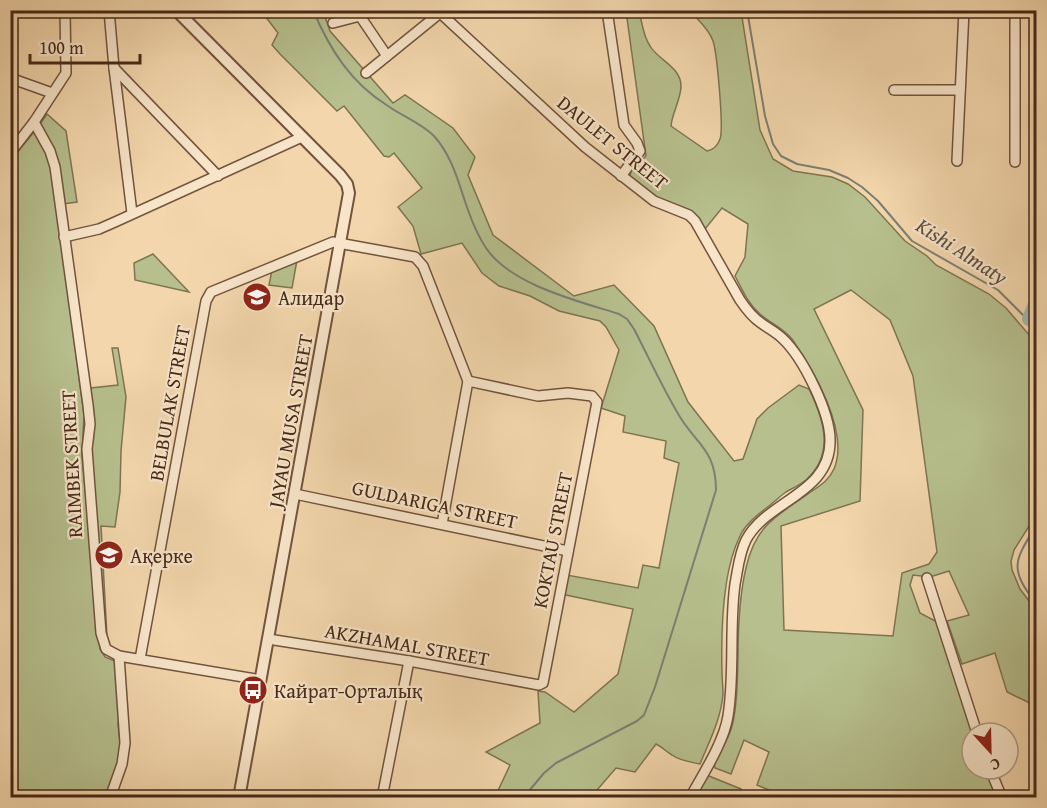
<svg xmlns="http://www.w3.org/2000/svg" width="1047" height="808" viewBox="0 0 1047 808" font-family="'Gentium Book Plus',serif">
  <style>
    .green { fill: #b6bf8d; stroke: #7e7452; stroke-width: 1.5; fill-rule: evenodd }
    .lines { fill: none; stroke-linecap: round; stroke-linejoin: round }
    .stream { stroke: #7b7f74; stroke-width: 2 }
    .river { stroke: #9db8b1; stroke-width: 14 }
    .minor-casing { stroke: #72543d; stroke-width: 12 }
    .tertiary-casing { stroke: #72543d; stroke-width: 14 }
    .minor { stroke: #f7e4c9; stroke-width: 9 }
    .tertiary { stroke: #f7e4c9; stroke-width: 10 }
    .labels { text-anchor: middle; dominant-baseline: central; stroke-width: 4.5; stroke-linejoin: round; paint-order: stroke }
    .street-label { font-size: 20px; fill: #472918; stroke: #f7e4c9 }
    .poi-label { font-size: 20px; fill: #472918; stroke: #f7e4c9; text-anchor: start }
    .water-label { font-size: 21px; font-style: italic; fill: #5c4d3e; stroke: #f7e4c9 }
  </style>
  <rect width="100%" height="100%" fill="#f3d6ac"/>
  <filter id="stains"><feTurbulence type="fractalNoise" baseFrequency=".00333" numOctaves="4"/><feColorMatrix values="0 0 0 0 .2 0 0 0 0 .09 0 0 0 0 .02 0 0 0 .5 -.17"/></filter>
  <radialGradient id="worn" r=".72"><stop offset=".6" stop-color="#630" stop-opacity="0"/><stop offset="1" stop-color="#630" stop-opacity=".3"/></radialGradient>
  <g class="green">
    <path d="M 264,10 L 323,11 L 330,31 L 393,103 L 405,95 L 453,128 L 475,157 L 468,175 L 493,235 L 574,296 L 614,285 L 654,326 L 688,402 L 734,461 L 743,459 L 757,419 L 768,408 L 799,385 L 809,389 C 824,420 835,454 806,480 C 800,485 793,488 786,492 C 779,497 772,504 765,509 C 755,517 745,525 740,536 C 722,572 721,632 722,672 C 722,679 723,687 723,694 C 721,719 709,742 700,764 C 691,762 680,761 672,755 C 665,751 664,748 656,744 L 635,772 L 616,768 L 591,797 L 495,797 L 510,765 L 486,752 L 540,723 L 538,691 L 545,692 L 574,712 L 618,674 L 633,609 L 566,595 L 564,592 L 567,575 L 638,588 L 643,565 L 659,568 L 679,463 L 664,458 L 666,441 L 623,432 L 625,416 L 601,408 L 619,350 L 606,327 L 600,321 L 559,311 L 530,296 L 499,286 L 482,273 L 462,243 L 421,254 L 413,226 L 398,207 L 422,188 L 394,153 L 389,157 L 384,156 L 344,106 L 337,111 L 280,54 L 272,45 L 278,33 L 262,12 Z"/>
    <path d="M 626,11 L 639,11 C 642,22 643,36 650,46 C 658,60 681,67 681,86 C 681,99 672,113 671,126 L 707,151 C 713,150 718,145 720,139 C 724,129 717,53 713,41 C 709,29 698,20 690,11 L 741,11 L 760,130 L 773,159 L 793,171 L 832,177 L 848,184 L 865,197 L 905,241 L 927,256 L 936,265 L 989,294 L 1006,308 L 1036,343 L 1036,515 L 1014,550 L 1011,561 L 1012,570 L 1020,589 L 1036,610 L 1036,706 L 1007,692 L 995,653 L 962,664 L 947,621 L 969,615 L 949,571 L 930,577 L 913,575 L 910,585 L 920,613 L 939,623 L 975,733 L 972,733 L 972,769 L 987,769 L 998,797 L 786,797 L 757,785 L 769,752 L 744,740 L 731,774 L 715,768 L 714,763 C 720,751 729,739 732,726 C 738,704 737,680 738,658 C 738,628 739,597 746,568 C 756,523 778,516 812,491 C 821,485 829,480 834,469 C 850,432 813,369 792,339 C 783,328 770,323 760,314 C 748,304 742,289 735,276 L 745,257 L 748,224 L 722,208 L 705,229 C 689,203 683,211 660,199 C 649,195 637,184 630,176 L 631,170 L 646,156 ZM 851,290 L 890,320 L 913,376 L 937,552 L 929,564 L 902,573 L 893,636 L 784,630 L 781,526 L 860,501 L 863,410 L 814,309 Z"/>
    <path d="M 47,114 L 66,131 L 77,202 L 63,204 L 40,124 Z"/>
    <path d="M 34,132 L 47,154 L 52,173 L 84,415 L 82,455 L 100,649 L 105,657 L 117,662 L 119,716 L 118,725 L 122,757 L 108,797 L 11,798 L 10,161 Z"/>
    <path d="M 153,254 L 189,292 L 135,280 L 134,263 Z"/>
    <path d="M 297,260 L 292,288 L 269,285 L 272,270 Z"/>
    <path d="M 112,348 L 118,348 L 126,397 L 121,451 L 120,492 L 115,527 L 101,526 L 107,637 L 105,630 L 89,443 L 93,421 L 91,388 L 118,385 Z"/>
    <path d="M 709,776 L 741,789 L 738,797 L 694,798 L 706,777 Z"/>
  </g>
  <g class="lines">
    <g class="stream">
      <path d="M 313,10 C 330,50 351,83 388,106 C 402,116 421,123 434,136 C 453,157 459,185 468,210 C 473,224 478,236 486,248 C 511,285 578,301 619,314 L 627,319 L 634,329 C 649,358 663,389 680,417 C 698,446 716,451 716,490 L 655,687 L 644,715 L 637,721 L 556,763 L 544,773 L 523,798"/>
      <path d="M 747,10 L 765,116 L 773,144 L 781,156 L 797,164 L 829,170 L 848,178 L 862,187 L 878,201 L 912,241 L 998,290 L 1036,328"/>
      <path d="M 1036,526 C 1015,560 1008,568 1036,603"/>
    </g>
    <path class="river" d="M 1029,319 L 1036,302"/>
    <g class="minor-casing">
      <g id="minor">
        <path d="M 109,10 L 114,68 L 132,213"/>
        <path d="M 437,10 L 585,147 L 654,201 L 689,215 L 695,221 L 740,300 C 746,309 752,317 761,323 C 769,329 776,332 783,339 C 803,358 830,412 830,440 C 831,494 767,500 746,540 C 739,554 738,569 735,584 C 729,628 735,672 728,716 C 724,742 703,774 690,798"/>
        <path d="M 607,10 L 624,125 L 637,143 L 640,151 L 621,176"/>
        <path d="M 1015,10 L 1015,162"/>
        <path d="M 333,23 L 360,16 L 387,56"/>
        <path d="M 114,68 L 218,176"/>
        <path d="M 366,73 L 440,13"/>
        <path d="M 10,78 L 52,93"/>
        <path d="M 894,90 L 960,90"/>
        <path d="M 34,122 L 50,151 L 55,167 L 88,405 L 90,424 L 87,449 L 101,633 L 106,649 L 119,656 L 261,680"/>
        <path d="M 10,153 L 34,122 L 66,73 L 65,10"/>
        <path d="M 957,161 L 964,10"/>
        <path d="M 64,237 L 99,229 L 115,222 L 302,137"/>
        <path d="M 295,494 L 568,551"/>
        <path d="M 442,524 L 468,381"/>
        <path d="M 927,578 L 977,733"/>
        <path d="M 268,639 L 409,661 L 539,685 L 543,683 L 597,402 L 592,396 L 568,393 L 538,396 L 468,381"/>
        <path d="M 140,659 L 206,301 L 211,292 L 333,242 L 415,257 L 423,266 L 468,381"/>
        <path d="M 990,769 L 1002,798"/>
        <path d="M 110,798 L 122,764 L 125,743 L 119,656"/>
        <path d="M 382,798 L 409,661"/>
      </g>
    </g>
    <g class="tertiary-casing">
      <path id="tertiary" d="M 176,10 L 340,175 L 347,184 L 349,193 L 239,798"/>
    </g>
    <use href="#minor" class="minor"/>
    <use href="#tertiary" class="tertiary"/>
  </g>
  <defs>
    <g id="school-disc" transform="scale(1.5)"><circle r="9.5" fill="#8f2418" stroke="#f7e4c9"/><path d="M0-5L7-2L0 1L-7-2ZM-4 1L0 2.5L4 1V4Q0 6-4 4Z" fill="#fff"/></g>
    <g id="bus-disc" transform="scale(1.5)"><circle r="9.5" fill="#8f2418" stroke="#f7e4c9"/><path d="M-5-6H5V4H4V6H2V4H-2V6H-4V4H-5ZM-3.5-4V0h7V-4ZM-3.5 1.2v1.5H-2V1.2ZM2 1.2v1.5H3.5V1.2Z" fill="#fff"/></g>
  </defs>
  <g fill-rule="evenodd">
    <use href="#school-disc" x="257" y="297"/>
    <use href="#school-disc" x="109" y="555"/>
    <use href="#bus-disc" x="253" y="690"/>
  </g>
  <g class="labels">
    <g class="street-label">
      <text transform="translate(613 142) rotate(39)">DAULET STREET</text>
      <text transform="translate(169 403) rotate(-80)">BELBULAK STREET</text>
      <text transform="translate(290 421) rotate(-80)">JAYAU MUSA STREET</text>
      <text transform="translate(71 464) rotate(-93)">RAIMBEK STREET</text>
      <text transform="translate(435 504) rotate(12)">GULDARIGA STREET</text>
      <text transform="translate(552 540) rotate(-79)">KOKTAU STREET</text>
      <text transform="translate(407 644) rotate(10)">AKZHAMAL STREET</text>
    </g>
    <g class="poi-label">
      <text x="278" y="297">Алидар</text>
      <text x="130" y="555">Ақерке</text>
      <text x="274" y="690">Кайрат-Орталық</text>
    </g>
    <g class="water-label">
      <text transform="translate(962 251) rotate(33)">Kіshі Almaty</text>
    </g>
  </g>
  <rect width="1047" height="808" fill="none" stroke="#f3d6ac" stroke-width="36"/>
  <rect x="12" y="12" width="1023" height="784" fill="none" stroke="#472918" stroke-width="3"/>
  <rect x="18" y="18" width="1011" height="772" fill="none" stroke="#472918" stroke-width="1.5"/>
  <g transform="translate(990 751) rotate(158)"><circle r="28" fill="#f7e4c9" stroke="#b19982" stroke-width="1.5"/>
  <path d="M0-4.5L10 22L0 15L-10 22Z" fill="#8f2418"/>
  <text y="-9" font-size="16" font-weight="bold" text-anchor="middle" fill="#472918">С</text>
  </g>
  <path d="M30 54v9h110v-9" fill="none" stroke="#472918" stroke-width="3"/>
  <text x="39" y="54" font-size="18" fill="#472918" stroke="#f7e4c9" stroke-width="4.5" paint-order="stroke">100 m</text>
  <rect width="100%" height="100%" filter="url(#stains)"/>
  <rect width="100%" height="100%" fill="url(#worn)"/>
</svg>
